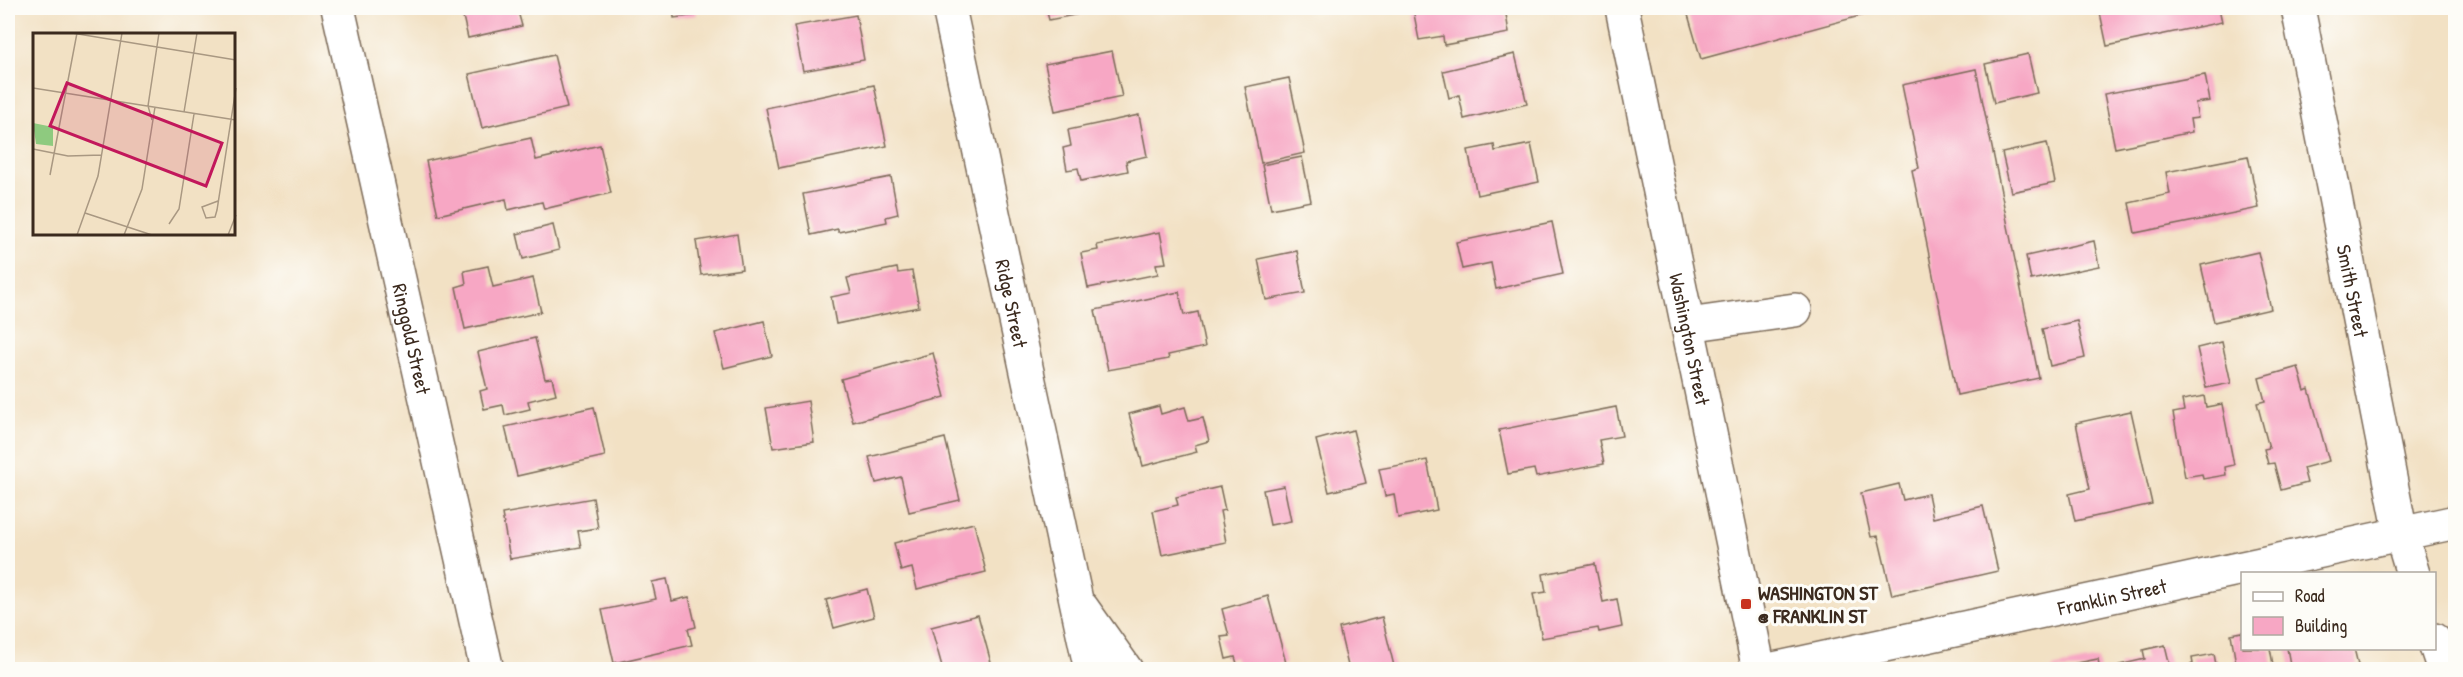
<svg xmlns="http://www.w3.org/2000/svg" width="2463" height="677" viewBox="0 0 2463 677" font-family="'Patrick Hand',sans-serif">
  <style>
    .building { fill: #f7a7c4 }
    .lines { fill: none; stroke-linecap: round; stroke-linejoin: round }
    .minor-casing { stroke: #7b6a58; stroke-width: 36 }
    .minor { stroke: #fff; stroke-width: 33 }
    .poi-dot { fill: #c8321e; stroke: #fdfcf7; stroke-width: 2 }
    .labels { text-anchor: middle; dominant-baseline: central; stroke-width: 6; stroke-linejoin: round; paint-order: stroke }
    .street-label { font-size: 20px; fill: #3b2a1e; stroke: #fdfcf7 }
    .poi-label { font-size: 20px; font-weight: bold; fill: #3b2a1e; stroke: #fdfcf7; text-anchor: start }
    .inset-road { fill: none; stroke: #a99882; stroke-width: 1.5 }
    .view { fill: #c2185b; fill-opacity: 0.15; stroke: #c2185b; stroke-width: 3 }
    .inset-edge { fill: none; stroke: #3b2a1e; stroke-width: 3 }
  </style>
  <rect width="100%" height="100%" fill="#fdfcf7"/>
  <filter id="ink" filterUnits="userSpaceOnUse"><feTurbulence type="fractalNoise" baseFrequency=".0167" numOctaves="2"/><feDisplacementMap in="SourceGraphic" scale="12" xChannelSelector="R" yChannelSelector="G"/><feConvolveMatrix kernelMatrix="1 2 1 2 8 2 1 2 1" color-interpolation-filters="sRGB"/></filter>
  <filter id="wash" filterUnits="userSpaceOnUse"><feTurbulence type="fractalNoise" baseFrequency=".008" numOctaves="4" result="noise"/><feDisplacementMap in="SourceGraphic" scale="24" xChannelSelector="R" yChannelSelector="G"/><feGaussianBlur stdDeviation="1.35" result="paint"/><feColorMatrix in="noise" values="0 0 0 0 0 0 0 0 0 0 0 0 0 0 0 0 0 1.4 0 .05"/><feComposite in="paint" operator="in"/></filter>
  <g filter="url(#wash)">
    <rect width="100%" height="100%" fill="#f2e1c4"/>
    <g id="blocks">
      <g class="building">
        <path d="M 461,8 L 517,8 L 522,26 L 468,38 Z"/>
        <path d="M 673,8 L 695,8 L 697,15 L 674,18 Z"/>
        <path d="M 1046,8 L 1099,8 L 1100,10 L 1049,20 Z"/>
        <path d="M 1423,8 L 1505,8 L 1509,33 L 1444,45 L 1443,36 L 1419,40 L 1413,9 Z"/>
        <path d="M 1686,8 L 1882,8 L 1882,10 L 1701,59 Z"/>
        <path d="M 2099,8 L 2219,8 L 2222,22 L 2107,46 Z"/>
        <path d="M 856,15 L 864,60 L 803,71 L 794,26 Z"/>
        <path d="M 1112,51 L 1122,97 L 1055,111 L 1045,64 Z"/>
        <path d="M 1515,54 L 1527,104 L 1464,119 L 1459,95 L 1449,98 L 1443,71 Z"/>
        <path d="M 2028,54 L 2037,93 L 1994,103 L 1985,64 Z"/>
        <path d="M 554,55 L 567,108 L 482,128 L 469,74 Z"/>
        <path d="M 1976,69 L 2039,378 L 1957,395 L 1912,170 L 1919,168 L 1902,85 Z"/>
        <path d="M 2205,75 L 2210,101 L 2195,103 L 2198,118 L 2190,119 L 2192,132 L 2115,148 L 2104,94 Z"/>
        <path d="M 1289,78 L 1305,153 L 1261,163 L 1245,87 Z"/>
        <path d="M 874,85 L 887,146 L 779,168 L 766,108 Z"/>
        <path d="M 1139,115 L 1147,156 L 1126,161 L 1128,171 L 1081,181 L 1078,168 L 1067,170 L 1063,148 L 1071,146 L 1068,130 Z"/>
        <path d="M 531,138 L 536,160 L 600,145 L 611,193 L 544,209 L 542,202 L 508,210 L 506,199 L 438,215 L 426,161 Z"/>
        <path d="M 2047,143 L 2055,183 L 2011,192 L 2002,153 Z"/>
        <path d="M 1531,144 L 1539,182 L 1477,195 L 1468,150 L 1494,145 L 1495,151 Z"/>
        <path d="M 2248,156 L 2259,208 L 2135,233 L 2129,203 L 2170,194 L 2166,172 Z"/>
        <path d="M 1302,157 L 1311,201 L 1271,209 L 1262,165 Z"/>
        <path d="M 891,177 L 898,214 L 886,217 L 887,222 L 838,232 L 838,229 L 811,235 L 803,194 Z"/>
        <path d="M 1552,222 L 1563,274 L 1496,289 L 1491,263 L 1462,269 L 1456,242 Z"/>
        <path d="M 553,225 L 559,250 L 523,259 L 517,234 Z"/>
        <path d="M 1160,232 L 1166,263 L 1156,264 L 1158,274 L 1088,288 L 1081,253 L 1098,250 L 1097,245 Z"/>
        <path d="M 737,234 L 742,269 L 701,275 L 696,241 Z"/>
        <path d="M 2094,241 L 2099,266 L 2031,280 L 2026,256 Z"/>
        <path d="M 1297,251 L 1305,293 L 1266,300 L 1258,259 Z"/>
        <path d="M 2258,252 L 2271,309 L 2214,322 L 2201,265 Z"/>
        <path d="M 488,266 L 493,287 L 533,278 L 541,312 L 465,329 L 456,287 L 466,284 L 464,271 Z"/>
        <path d="M 897,268 L 898,273 L 912,271 L 919,307 L 836,324 L 831,297 L 851,293 L 847,278 Z"/>
        <path d="M 1179,292 L 1184,315 L 1198,312 L 1205,347 L 1168,355 L 1169,359 L 1108,370 L 1095,310 Z"/>
        <path d="M 764,321 L 772,356 L 724,368 L 715,333 Z"/>
        <path d="M 2077,321 L 2085,358 L 2050,366 L 2042,329 Z"/>
        <path d="M 535,338 L 545,379 L 552,378 L 556,394 L 528,401 L 530,409 L 505,415 L 503,405 L 484,409 L 480,391 L 487,389 L 478,352 Z"/>
        <path d="M 2222,342 L 2231,383 L 2206,388 L 2197,348 Z"/>
        <path d="M 933,353 L 945,397 L 853,422 L 841,379 Z"/>
        <path d="M 2298,367 L 2305,391 L 2309,389 L 2329,461 L 2303,468 L 2307,483 L 2281,490 L 2274,463 L 2268,464 L 2264,449 L 2269,448 L 2257,403 L 2265,401 L 2259,378 Z"/>
        <path d="M 2204,396 L 2206,407 L 2222,404 L 2234,465 L 2225,467 L 2226,475 L 2203,479 L 2202,474 L 2185,477 L 2173,413 L 2184,411 L 2182,400 Z"/>
        <path d="M 808,401 L 814,442 L 773,448 L 766,408 Z"/>
        <path d="M 1159,406 L 1161,414 L 1185,407 L 1189,421 L 1203,418 L 1209,441 L 1195,445 L 1197,452 L 1143,466 L 1129,414 Z"/>
        <path d="M 594,407 L 605,456 L 517,476 L 505,427 Z"/>
        <path d="M 1616,407 L 1622,436 L 1599,440 L 1604,464 L 1536,477 L 1534,469 L 1508,474 L 1499,430 Z"/>
        <path d="M 2131,411 L 2152,504 L 2075,521 L 2069,494 L 2090,489 L 2076,423 Z"/>
        <path d="M 1353,430 L 1366,483 L 1329,492 L 1316,440 Z"/>
        <path d="M 945,438 L 960,500 L 909,512 L 901,477 L 876,483 L 869,457 Z"/>
        <path d="M 1427,460 L 1437,510 L 1398,518 L 1394,494 L 1385,496 L 1379,469 Z"/>
        <path d="M 1899,484 L 1903,500 L 1928,494 L 1933,518 L 1983,506 L 1998,571 L 1892,595 L 1878,536 L 1871,537 L 1861,493 Z"/>
        <path d="M 1284,486 L 1291,521 L 1270,525 L 1263,490 Z"/>
        <path d="M 1220,487 L 1225,510 L 1220,511 L 1226,542 L 1162,555 L 1153,511 L 1178,505 L 1176,497 Z"/>
        <path d="M 593,498 L 598,528 L 578,531 L 581,547 L 510,559 L 502,514 Z"/>
        <path d="M 974,523 L 986,572 L 917,589 L 912,568 L 901,571 L 894,543 Z"/>
        <path d="M 1595,564 L 1603,602 L 1617,599 L 1622,627 L 1599,632 L 1598,628 L 1542,638 L 1533,594 L 1546,592 L 1543,574 Z"/>
        <path d="M 667,579 L 672,601 L 689,597 L 696,627 L 688,629 L 692,645 L 614,663 L 602,610 L 656,599 L 652,582 Z"/>
        <path d="M 867,589 L 874,617 L 834,628 L 826,600 Z"/>
        <path d="M 1268,596 L 1286,663 L 1261,670 L 1239,670 L 1235,657 L 1226,659 L 1221,637 L 1229,636 L 1222,609 Z"/>
        <path d="M 978,615 L 993,670 L 943,670 L 931,627 Z"/>
        <path d="M 1382,617 L 1395,670 L 1349,670 L 1339,628 Z"/>
        <path d="M 2242,632 L 2242,648 L 2270,648 L 2274,670 L 2237,670 L 2231,634 Z"/>
        <path d="M 2165,645 L 2171,670 L 2120,670 L 2119,665 L 2145,659 L 2143,650 Z"/>
        <path d="M 2287,648 L 2354,648 L 2358,665 L 2338,670 L 2291,670 Z"/>
        <path d="M 2214,654 L 2217,670 L 2172,670 L 2193,664 L 2192,658 Z"/>
        <path d="M 2098,659 L 2100,670 L 2052,670 L 2052,668 Z"/>
      </g>
    </g>
  </g>
  <g filter="url(#ink)">
    <use href="#blocks" fill-opacity="0" stroke="#7b6a58" stroke-width="1.5"/>
    <g class="lines">
      <g class="minor-casing">
        <g id="minor">
          <path id="s1" d="M 338,8 L 487,670"/>
          <path id="s2" d="M 949,8 L 1091,670"/>
          <path id="s3" d="M 1622,8 L 1759,670"/>
          <path id="s4" d="M 2298,8 L 2401,534 L 2413,574"/>
          <path d="M 1688,325 L 1795,310"/>
          <path d="M 1082,608 L 1126,670"/>
          <path d="M 2434,640 L 2444,670"/>
          <path id="s5" d="M 1769,670 L 2456,522"/>
        </g>
      </g>
      <use href="#minor" class="minor"/>
    </g>
  </g>
  <rect class="poi-dot" x="1740" y="598" width="12" height="12" rx="3"/>
  <g class="labels">
    <g class="street-label">
      <text stroke="none"><textPath href="#s4" startOffset="288">Smith Street</textPath></text>
      <text stroke="none"><textPath href="#s2" startOffset="302">Ridge Street</textPath></text>
      <text stroke="none"><textPath href="#s1" startOffset="339">Ringgold Street</textPath></text>
      <text stroke="none"><textPath href="#s3" startOffset="338">Washington Street</textPath></text>
      <text stroke="none"><textPath href="#s5" startOffset="351">Franklin Street</textPath></text>
    </g>
    <g class="poi-label">
      <text x="1758" y="592">WASHINGTON ST<tspan x="1758" dy="23">@ FRANKLIN ST</tspan></text>
    </g>
  </g>
  <g transform="translate(33 33)">
    <rect width="202" height="202" fill="#f2e1c4"/>
    <path d="M 0,90 L 20,94 L 20,113 L 3,111 Z" fill="#8eca7f"/>
    <path class="inset-road" d="M 39,0 L 203,27M 0,55 L 203,87M 151,79 L 164,0M 119,87 L 115,73 L 126,0M 0,116 L 35,123 L 69,122M 17,142 L 44,0M 185,168 L 169,174 L 173,185 L 182,184 L 184,177 L 203,55M 52,180 L 119,202M 136,191 L 146,176 L 161,81M 44,202 L 65,143 L 89,0M 91,202 L 109,156 L 122,74M 195,202 L 203,182"/>
    <path class="view" d="M 34,50 L 189,110 L 173,153 L 17,93 Z"/>
    <rect width="202" height="202" class="inset-edge"/>
  </g>
  <rect width="2463" height="677" fill="none" stroke="#fdfcf7" stroke-width="30"/>
  <rect x="2241" y="572" width="195" height="78" fill="#fdfcf7" stroke="#afa8a0" stroke-width="1.5"/>
  <rect x="2253" y="592" width="30" height="9" fill="#ffffff" stroke="#afa8a0" stroke-width="1.5"/>
  <text x="2295" y="602" font-size="18" fill="#3b2a1e">Road</text>
  <rect x="2253" y="617" width="30" height="18" fill="#f7a7c4" stroke="#afa8a0" stroke-width="1.5"/>
  <text x="2295" y="632" font-size="18" fill="#3b2a1e">Building</text>
</svg>
